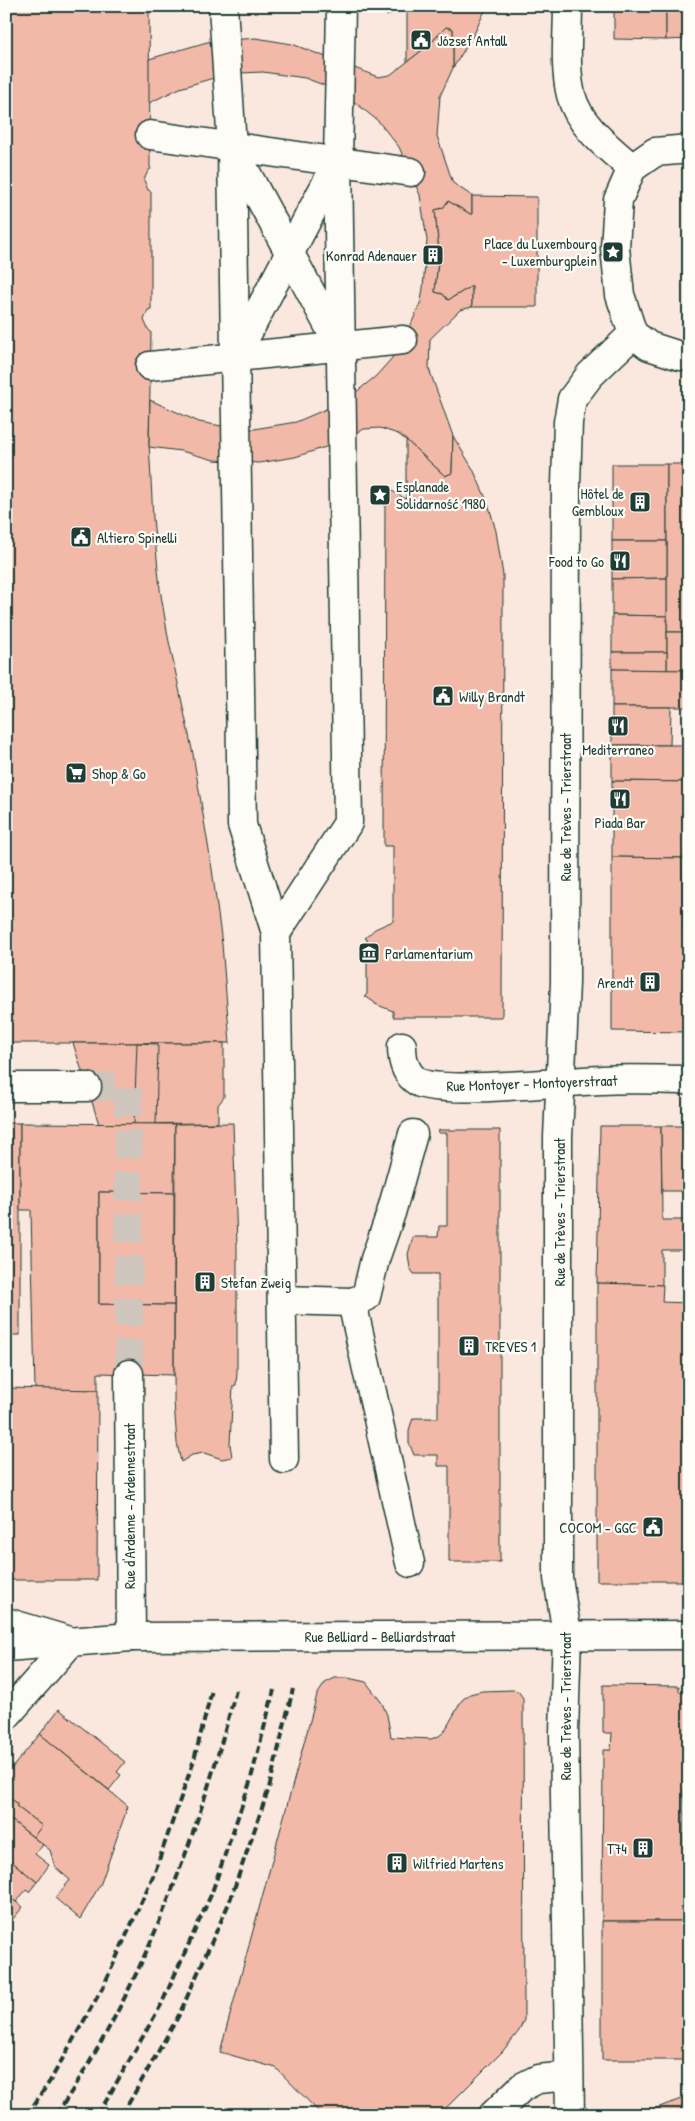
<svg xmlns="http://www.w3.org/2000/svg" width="695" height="2121" viewBox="0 0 695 2121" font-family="'Patrick Hand',sans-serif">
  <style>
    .building { fill: #f2b9a8; stroke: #1f3d34 }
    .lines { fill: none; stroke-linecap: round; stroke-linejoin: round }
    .street-tunnel { stroke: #cec6bd; stroke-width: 28; stroke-dasharray: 28 14; stroke-linecap: butt }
    .street-casing { stroke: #1f3d34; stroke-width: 31 }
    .secondary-casing { stroke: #1f3d34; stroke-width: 31 }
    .primary-casing { stroke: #1f3d34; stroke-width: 31 }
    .street { stroke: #fdfcf7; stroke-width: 28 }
    .secondary { stroke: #fdfcf7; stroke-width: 28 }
    .primary { stroke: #fdfcf7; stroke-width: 28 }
    .rail { stroke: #1f3d34; stroke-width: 4; stroke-dasharray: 8 4; stroke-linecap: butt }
    .labels { text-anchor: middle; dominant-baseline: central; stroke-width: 4.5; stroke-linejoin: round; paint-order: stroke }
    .poi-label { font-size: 15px; fill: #1f3d34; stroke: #fdfcf7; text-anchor: start }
    .street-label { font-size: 15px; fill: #1f3d34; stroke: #fdfcf7 }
  </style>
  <rect width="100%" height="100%" fill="#fae8df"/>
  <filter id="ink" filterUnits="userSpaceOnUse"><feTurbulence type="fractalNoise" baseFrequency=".02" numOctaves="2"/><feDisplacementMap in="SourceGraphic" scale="10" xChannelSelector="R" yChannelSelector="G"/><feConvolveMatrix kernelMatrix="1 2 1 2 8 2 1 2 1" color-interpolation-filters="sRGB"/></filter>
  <g filter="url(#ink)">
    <g class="building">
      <path d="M 6,6 L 149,6 L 150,167 L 151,169 L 148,171 L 144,180 L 148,190 L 151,191 L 151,309 L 148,310 L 144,320 L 148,329 L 151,332 L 149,442 L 153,518 L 160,589 L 168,637 L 193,754 L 212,869 L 222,944 L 230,1043 L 6,1043 Z"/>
      <path d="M 386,6 L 403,6 L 387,16 Z"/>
      <path d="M 407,6 L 487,6 L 474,34 L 453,68 L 453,29 L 446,27 L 430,44 L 407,62 Z"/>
      <path d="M 614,6 L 666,6 L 666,40 L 614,39 Z"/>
      <path d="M 666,6 L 689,6 L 689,39 L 666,40 Z"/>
      <path d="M 446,27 L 453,29 L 453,68 L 440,96 L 437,136 L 453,183 L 472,196 L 472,215 L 448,201 L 443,208 L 435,210 L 439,251 L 435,292 L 443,294 L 448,300 L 472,286 L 472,307 L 460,310 L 430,339 L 429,369 L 453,436 L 452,473 L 445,476 L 406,440 L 398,434 L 380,428 L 364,429 L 335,444 L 295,457 L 259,463 L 214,460 L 181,451 L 149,447 L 150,400 L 199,422 L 233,428 L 254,429 L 296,422 L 331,407 L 355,393 L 376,376 L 392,358 L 410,327 L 421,301 L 423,288 L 427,240 L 420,195 L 399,147 L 378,121 L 352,100 L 326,86 L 305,78 L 263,72 L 240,73 L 210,79 L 180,88 L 149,103 L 149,59 L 207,42 L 256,38 L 292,44 L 378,77 L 390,75 L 407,62 L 430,44 Z"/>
      <path d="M 472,196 L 537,197 L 537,307 L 472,307 L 472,286 L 448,300 L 443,294 L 435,292 L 439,251 L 435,210 L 443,208 L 448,201 L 472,215 Z"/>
      <path d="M 453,436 L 473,469 L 488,503 L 496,531 L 503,575 L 502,1017 L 393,1017 L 393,1011 L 375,1004 L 375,1003 L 365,996 L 367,994 L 367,939 L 365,938 L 375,929 L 393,921 L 393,846 L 384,846 L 385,487 L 406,499 L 406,440 L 445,476 L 452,473 Z"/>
      <rect x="612" y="464" width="55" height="77"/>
      <rect x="667" y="464" width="22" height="168"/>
      <path d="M 612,541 L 667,541 L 667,578 L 612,579 Z"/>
      <path d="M 667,578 L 667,616 L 612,615 L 612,579 Z"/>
      <path d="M 612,615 L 667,616 L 667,652 L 612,652 Z"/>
      <rect x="667" y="632" width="22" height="38"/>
      <path d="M 612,652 L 667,652 L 667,670 L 612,669 Z"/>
      <path d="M 612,669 L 689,670 L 689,707 L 612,707 Z"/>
      <path d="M 612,707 L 671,707 L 670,745 L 612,745 Z"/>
      <path d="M 612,745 L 689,745 L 689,782 L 612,781 Z"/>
      <path d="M 612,781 L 689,782 L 689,858 L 612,857 Z"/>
      <path d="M 612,857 L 682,858 L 683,933 L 689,933 L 689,1032 L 612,1031 Z"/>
      <path d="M 73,1043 L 224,1043 L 224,1097 L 218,1105 L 218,1123 L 99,1124 Z"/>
      <path d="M 137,1043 L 158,1044 L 156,1124 L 134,1124 Z"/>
      <rect x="6" y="1123" width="14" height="212"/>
      <path d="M 20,1123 L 175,1124 L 174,1193 L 99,1192 L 99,1304 L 174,1305 L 174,1375 L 98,1373 L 98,1390 L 35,1389 L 31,1210 L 20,1210 Z"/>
      <path d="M 233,1123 L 237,1246 L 237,1373 L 236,1385 L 233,1386 L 230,1444 L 232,1457 L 222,1459 L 204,1453 L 192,1455 L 181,1462 L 177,1443 L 174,1402 L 175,1124 Z"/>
      <path d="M 600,1126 L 661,1126 L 662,1220 L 689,1220 L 689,1250 L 662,1250 L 662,1285 L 597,1283 Z"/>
      <path d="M 661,1126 L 689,1126 L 689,1191 L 662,1191 Z"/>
      <path d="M 439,1130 L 500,1130 L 500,1562 L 449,1562 L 449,1466 L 438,1466 L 438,1455 L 414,1455 L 409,1443 L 409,1430 L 413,1418 L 438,1418 L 438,1274 L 414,1274 L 410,1268 L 408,1254 L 413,1237 L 438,1237 L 439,1226 L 447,1226 L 447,1133 L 438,1133 Z"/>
      <path d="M 99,1192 L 174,1193 L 174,1305 L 99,1304 Z"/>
      <path d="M 597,1283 L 663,1285 L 662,1302 L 689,1303 L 689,1581 L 597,1581 Z"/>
      <path d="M 6,1388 L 98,1390 L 97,1580 L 6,1580 Z"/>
      <path d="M 335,1678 L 348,1678 L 366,1682 L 382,1703 L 387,1715 L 391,1737 L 431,1739 L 439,1736 L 444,1732 L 462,1700 L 470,1694 L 482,1691 L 513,1690 L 518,1691 L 523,1698 L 524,2020 L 519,2031 L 502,2052 L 439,2115 L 322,2115 L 276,2068 L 220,2052 L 317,1695 L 325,1683 Z"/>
      <path d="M 603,1685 L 679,1686 L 679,1692 L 689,1692 L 689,1789 L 684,1789 L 684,1907 L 689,1907 L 689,1921 L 602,1921 L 603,1750 L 611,1750 L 612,1733 L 603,1733 Z"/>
      <path d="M 59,1709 L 125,1762 L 117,1772 L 121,1775 L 109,1790 L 40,1734 Z"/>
      <path d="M 40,1734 L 128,1806 L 101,1883 L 80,1919 L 55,1898 L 70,1880 L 55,1867 L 50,1850 L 33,1837 L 42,1826 L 16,1806 L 18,1804 L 6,1795 L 6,1775 Z"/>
      <path d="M 6,1795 L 18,1804 L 16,1806 L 42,1826 L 33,1837 L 6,1816 Z"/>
      <path d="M 6,1816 L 43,1845 L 35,1854 L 49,1865 L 37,1882 L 6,1857 Z"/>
      <path d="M 6,1857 L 37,1882 L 29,1892 L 26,1890 L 16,1902 L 6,1895 Z"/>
      <path d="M 6,1895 L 23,1907 L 6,1927 Z"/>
      <path d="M 602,1921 L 687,1921 L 686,1991 L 689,1991 L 689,2060 L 602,2060 Z"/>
      <path d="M 689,2096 L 689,2115 L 638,2115 Z"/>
    </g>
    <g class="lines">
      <path class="street-tunnel" d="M 87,1087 L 128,1087 L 129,1374"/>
      <g class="street-casing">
        <g id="street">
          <path d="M 223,6 L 232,147 L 242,825 L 276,933 L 284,1459"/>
          <path d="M 150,135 L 411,172"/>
          <path d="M 234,150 L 338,343"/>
          <path d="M 236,355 L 336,165"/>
          <path d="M 150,366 L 403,340"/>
          <path d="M 276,933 L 348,823 L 338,161 L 341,6"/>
          <path d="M 402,1046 C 402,1060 405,1074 418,1082 C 441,1095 568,1081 601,1080 C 630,1078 660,1080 689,1080"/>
          <path d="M 6,1087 L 87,1087"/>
          <path d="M 282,1300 L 352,1302"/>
          <path d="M 129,1374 L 131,1637"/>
          <path d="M 410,1563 L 352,1302 L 366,1297 L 375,1259 L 391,1213 L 413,1134"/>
          <path d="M 6,1716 L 71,1642"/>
          <path d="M 493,2115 L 522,2087 L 538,2079 L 569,2076"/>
        </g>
      </g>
      <g class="secondary-casing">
        <g id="secondary">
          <path d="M 568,6 C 568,35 564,67 571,95 C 579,126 609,148 632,168"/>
          <path d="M 689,149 L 655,152 L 632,168 L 618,200 L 615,248 L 620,295 L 633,334 L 649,346 L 680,356 L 689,356"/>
          <path d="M 6,1622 L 70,1641"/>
          <path d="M 570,2115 L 564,1733 L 567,1634 L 558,1578 L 558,1137 L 565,983 L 566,484 L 568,422 L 572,399 L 590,375 L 633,334"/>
        </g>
      </g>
      <g class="primary-casing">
        <path id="primary" d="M 6,1647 L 131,1637 L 689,1635"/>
      </g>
      <use href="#street" class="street"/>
      <use href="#secondary" class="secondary"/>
      <use href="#primary" class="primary"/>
      <g class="rail">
        <path d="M 27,2115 L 50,2081 L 104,1985 L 154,1874 L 194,1760 L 212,1690"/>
        <path d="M 56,2115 C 143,1988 197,1837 236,1690"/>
        <path d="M 98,2115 L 161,2005 L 211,1895 L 250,1782 L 274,1690"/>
        <path d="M 122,2115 L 179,2015 L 229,1903 L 269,1788 L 293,1689"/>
      </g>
    </g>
  </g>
  <defs>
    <g id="civic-square" transform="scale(1.125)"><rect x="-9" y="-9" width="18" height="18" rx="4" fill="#1f3d34" stroke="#fdfcf7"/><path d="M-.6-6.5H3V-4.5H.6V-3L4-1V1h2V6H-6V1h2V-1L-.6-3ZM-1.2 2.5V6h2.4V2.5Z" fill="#fff"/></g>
    <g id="sight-square" transform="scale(1.125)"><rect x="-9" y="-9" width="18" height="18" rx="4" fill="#1f3d34" stroke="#fdfcf7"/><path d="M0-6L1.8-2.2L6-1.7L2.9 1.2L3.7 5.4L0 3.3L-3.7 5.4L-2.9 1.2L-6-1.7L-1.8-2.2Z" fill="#fff"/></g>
    <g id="building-square" transform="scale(1.125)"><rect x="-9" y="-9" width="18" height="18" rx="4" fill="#1f3d34" stroke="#fdfcf7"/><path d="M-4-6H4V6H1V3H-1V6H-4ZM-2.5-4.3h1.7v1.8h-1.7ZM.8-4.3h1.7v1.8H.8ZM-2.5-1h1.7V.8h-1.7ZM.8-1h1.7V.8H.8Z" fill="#fff"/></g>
    <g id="restaurant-square" transform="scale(1.125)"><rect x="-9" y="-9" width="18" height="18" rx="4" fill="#1f3d34" stroke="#fdfcf7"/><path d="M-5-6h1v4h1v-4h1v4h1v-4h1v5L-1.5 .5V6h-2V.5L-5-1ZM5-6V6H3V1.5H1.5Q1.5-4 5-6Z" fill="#fff"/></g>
    <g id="supermarket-square" transform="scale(1.125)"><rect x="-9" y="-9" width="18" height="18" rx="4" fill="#1f3d34" stroke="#fdfcf7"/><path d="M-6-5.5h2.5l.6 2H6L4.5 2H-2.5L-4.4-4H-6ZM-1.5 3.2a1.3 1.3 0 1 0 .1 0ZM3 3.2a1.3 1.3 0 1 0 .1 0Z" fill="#fff"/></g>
    <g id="museum-square" transform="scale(1.125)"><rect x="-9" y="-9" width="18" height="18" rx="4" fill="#1f3d34" stroke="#fdfcf7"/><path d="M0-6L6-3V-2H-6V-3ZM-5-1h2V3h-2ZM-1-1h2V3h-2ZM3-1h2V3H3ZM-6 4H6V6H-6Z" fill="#fff"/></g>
  </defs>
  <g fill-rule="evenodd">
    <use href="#civic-square" x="421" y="40"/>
    <use href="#sight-square" x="613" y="252"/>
    <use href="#building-square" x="433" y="255"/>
    <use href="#sight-square" x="380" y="495"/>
    <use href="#building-square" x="640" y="502"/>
    <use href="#civic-square" x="81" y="537"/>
    <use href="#restaurant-square" x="620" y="561"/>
    <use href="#civic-square" x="443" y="696"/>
    <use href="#restaurant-square" x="618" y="726"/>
    <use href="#supermarket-square" x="76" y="773"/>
    <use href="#restaurant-square" x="620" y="799"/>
    <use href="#museum-square" x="369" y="953"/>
    <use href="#building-square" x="650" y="982"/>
    <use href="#building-square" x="205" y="1282"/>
    <use href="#building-square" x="469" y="1346"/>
    <use href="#civic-square" x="653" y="1527"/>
    <use href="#building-square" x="643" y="1848"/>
    <use href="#building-square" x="397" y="1863"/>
  </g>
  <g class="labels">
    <g class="poi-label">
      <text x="437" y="40">József Antall</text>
      <text x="597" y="243" text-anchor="end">Place du Luxembourg<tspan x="597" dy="17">- Luxemburgplein</tspan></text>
      <text x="417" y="255" text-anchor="end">Konrad Adenauer</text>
      <text x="396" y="486">Esplanade<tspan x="396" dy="17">Solidarność 1980</tspan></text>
      <text x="624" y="493" text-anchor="end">Hôtel de<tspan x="624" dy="17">Gembloux</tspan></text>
      <text x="97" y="537">Altiero Spinelli</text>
      <text x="604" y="561" text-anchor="end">Food to Go</text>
      <text x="459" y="696">Willy Brandt</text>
      <text x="618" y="749" text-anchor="middle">Mediterraneo</text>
      <text x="92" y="773">Shop &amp; Go</text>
      <text x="620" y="822" text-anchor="middle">Piada Bar</text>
      <text x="385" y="953">Parlamentarium</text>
      <text x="634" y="982" text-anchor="end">Arendt</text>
      <text x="221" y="1282">Stefan Zweig</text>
      <text x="485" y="1346">TREVES 1</text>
      <text x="637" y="1527" text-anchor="end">COCOM - GGC</text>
      <text x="627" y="1848" text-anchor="end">T74</text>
      <text x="413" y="1863">Wilfried Martens</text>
    </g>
    <g class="street-label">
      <text transform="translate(565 807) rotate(-90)">Rue de Trèves - Trierstraat</text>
      <text transform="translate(532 1083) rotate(-2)">Rue Montoyer - Montoyerstraat</text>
      <text transform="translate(559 1212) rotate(-90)">Rue de Trèves - Trierstraat</text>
      <text transform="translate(129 1506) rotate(-90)">Rue d'Ardenne - Ardennestraat</text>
      <text x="380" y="1636">Rue Belliard - Belliardstraat</text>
      <text transform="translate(565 1706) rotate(-90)">Rue de Trèves - Trierstraat</text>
    </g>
  </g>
  <rect width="695" height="2121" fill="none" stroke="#fdfcf7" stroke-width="25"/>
  <rect x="12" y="12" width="670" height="2096" fill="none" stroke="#1f3d34" stroke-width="2" filter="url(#ink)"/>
</svg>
